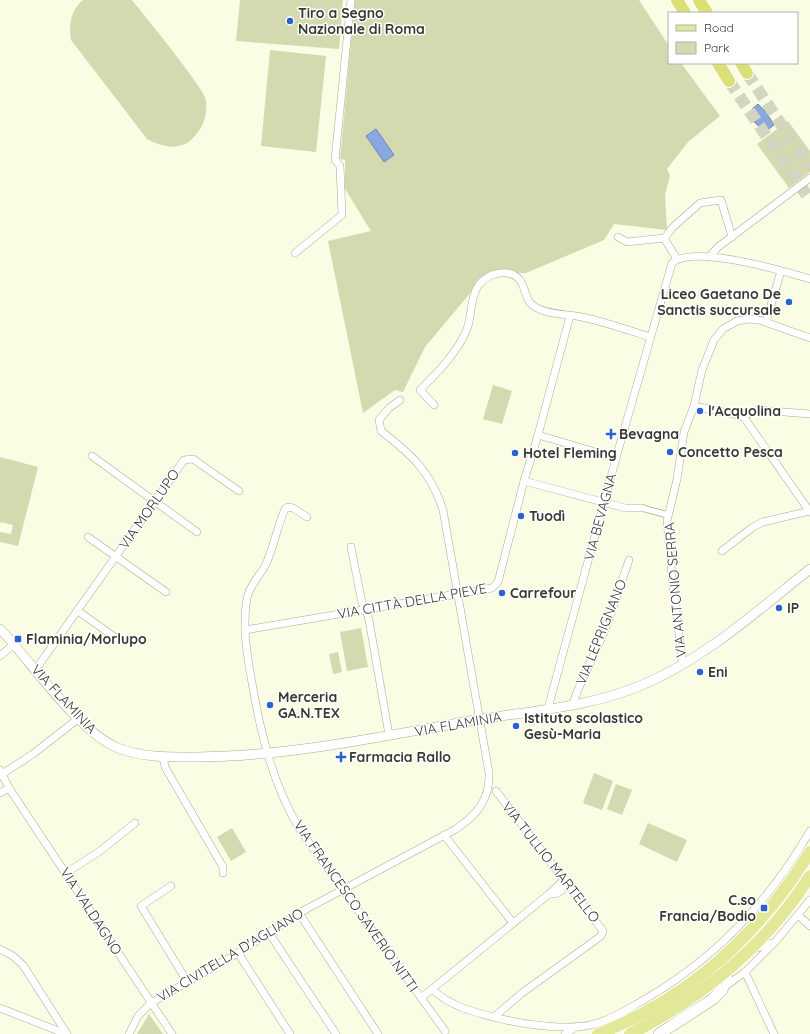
<svg xmlns="http://www.w3.org/2000/svg" width="810" height="1034" viewBox="0 0 810 1034" font-family="Quicksand,sans-serif">
  <style>
    .green { fill: #d5d9af }
    .water { fill: #89a8e1; stroke: #7187ac }
    .lines { fill: none; stroke-linecap: round; stroke-linejoin: round }
    .trunk-tunnel { stroke: #d3d5c0; stroke-width: 12; stroke-dasharray: 12 6; stroke-linecap: butt }
    .pedestrian-casing { stroke: #a9ab95; stroke-width: 7 }
    .minor-casing { stroke: #a9ab95; stroke-width: 8 }
    .tertiary-casing { stroke: #a9ab95; stroke-width: 10 }
    .secondary-casing { stroke: #a9ab95; stroke-width: 12 }
    .primary-casing { stroke: #fff; stroke-width: 14 }
    .trunk-casing { stroke: #fff; stroke-width: 14 }
    .pedestrian { stroke: #fff; stroke-width: 5.5 }
    .minor { stroke: #fff; stroke-width: 7 }
    .tertiary { stroke: #fff; stroke-width: 9 }
    .secondary { stroke: #fff; stroke-width: 11 }
    .primary { stroke: #e3e798; stroke-width: 12 }
    .trunk { stroke: #dadf76; stroke-width: 12 }
    .poi-dot { fill: #2a62d0; stroke: #fff; stroke-width: 1.5 }
    .labels { text-anchor: middle; dominant-baseline: central; stroke-width: 3; stroke-linejoin: round; paint-order: stroke }
    .poi-label { font-size: 14px; font-weight: bold; fill: #383930; stroke: #fff; text-anchor: start }
    .street-label { font-size: 14px; fill: #383930; stroke: #fff }
  </style>
  <rect width="100%" height="100%" fill="#fafce4"/>
  <g class="green">
    <path d="M 83,0 L 132,0 C 144,15 204,88 206,100 C 208,117 202,130 190,141 C 177,151 160,146 147,139 L 71,40 C 69,25 70,11 83,0 Z"/>
    <path d="M 240,0 L 343,0 L 339,49 L 236,41 Z"/>
    <path d="M 355,0 L 639,0 L 669,46 L 669,63 L 681,63 L 720,116 L 688,142 L 667,169 L 670,176 L 665,195 L 667,230 L 614,224 L 604,240 L 526,273 L 487,273 L 425,347 L 403,392 L 395,390 L 363,413 L 328,241 L 371,231 L 345,189 L 345,160 L 340,159 Z"/>
    <path d="M 270,50 L 326,56 L 316,152 L 261,146 Z"/>
    <path d="M 788,121 L 810,151 L 810,172 L 789,188 L 757,144 Z"/>
    <path d="M 493,385 L 512,391 L 502,424 L 483,419 Z"/>
    <path d="M 0,457 L 38,467 L 18,546 L 0,542 L 0,532 L 11,534 L 13,525 L 1,522 L 0,524 Z"/>
    <path d="M 361,628 L 368,667 L 347,671 L 340,632 Z"/>
    <path d="M 338,652 L 342,672 L 333,674 L 329,654 Z"/>
    <path d="M 594,773 L 613,781 L 602,810 L 583,803 Z"/>
    <path d="M 616,784 L 632,790 L 622,815 L 607,809 Z"/>
    <path d="M 648,823 L 687,840 L 677,862 L 639,844 Z"/>
    <path d="M 232,828 L 246,852 L 231,861 L 217,837 Z"/>
    <path d="M 149,1014 L 163,1034 L 137,1034 Z"/>
  </g>
  <g class="water">
    <path d="M 758,104 L 766,112 L 774,125 L 765,132 L 753,121 L 755,117 L 758,118 L 752,109 Z"/>
    <path d="M 376,129 L 394,155 L 384,162 L 366,136 Z"/>
  </g>
  <g class="lines">
    <g class="trunk-tunnel">
      <path d="M 747,73 L 810,168"/>
      <path d="M 729,81 L 810,200"/>
    </g>
    <g class="pedestrian-casing">
      <path id="pedestrian" d="M 642,508 L 668,515"/>
    </g>
    <g class="minor-casing">
      <g id="minor">
        <path d="M 618,237 L 627,242 L 664,238 L 677,259"/>
        <path d="M 664,239 L 672,228 L 700,203 L 721,200 L 732,237"/>
        <path d="M 295,253 L 342,215 L 340,166 L 335,160 L 351,0"/>
        <path d="M 709,257 L 718,247 L 810,178"/>
        <path d="M 766,322 L 781,271"/>
        <path d="M 434,405 L 420,390 C 437,373 458,352 467,329 C 472,316 470,300 477,288 C 482,278 496,271 508,273 C 529,278 521,299 535,307 C 549,315 567,314 582,317 C 605,322 628,330 650,337"/>
        <path d="M 694,406 L 743,416"/>
        <path d="M 743,416 L 810,512"/>
        <path d="M 743,416 L 758,410 L 810,414"/>
        <path d="M 538,435 L 570,316"/>
        <path d="M 92,456 L 197,532"/>
        <path d="M 616,458 L 538,435 L 524,481 L 625,508 L 642,508"/>
        <path d="M 307,517 L 293,508 L 288,507 L 285,509 C 277,527 274,546 266,564 C 260,576 250,584 247,598 C 242,627 247,655 252,683 C 261,735 273,785 300,830 L 445,1031"/>
        <path d="M 88,537 L 166,592"/>
        <path d="M 351,547 L 362,603 L 366,610 L 369,620 L 389,735"/>
        <path d="M 722,551 L 753,527 L 763,522 L 810,511"/>
        <path d="M 78,611 L 116,638"/>
        <path d="M 245,630 L 492,588 L 498,582 L 524,481"/>
        <path d="M 0,656 L 14,644"/>
        <path d="M 683,665 L 673,586 L 667,521 L 677,479 L 684,432 L 694,406 L 702,370 L 714,340 L 723,329 L 737,321 L 749,319 L 759,320 L 810,338"/>
        <path d="M 36,669 L 184,460 L 193,459 L 239,491"/>
        <path d="M 573,704 C 580,681 592,661 601,639 C 612,613 620,587 629,560"/>
        <path d="M 548,708 L 618,451 L 672,263 C 692,244 784,271 810,279"/>
        <path d="M 163,756 L 165,767 L 223,867 L 223,873"/>
        <path d="M 0,770 L 2,774 L 33,754 L 79,718"/>
        <path d="M 0,775 L 2,774 L 9,788 L 0,793"/>
        <path d="M 9,788 L 172,1034"/>
        <path d="M 444,835 L 513,923"/>
        <path d="M 66,873 L 100,851 L 135,823"/>
        <path d="M 171,886 L 141,906 L 188,983"/>
        <path d="M 549,894 L 556,894 L 569,885"/>
        <path d="M 299,913 L 378,1034"/>
        <path d="M 799,916 L 810,926"/>
        <path d="M 269,933 L 336,1034"/>
        <path d="M 736,940 L 742,947 L 748,951 L 772,943"/>
        <path d="M 0,949 L 13,956 L 23,965 L 67,1034"/>
        <path d="M 238,953 L 290,1034"/>
        <path d="M 745,972 L 774,1034"/>
        <path d="M 723,988 L 745,972 L 775,942 L 810,900"/>
        <path d="M 432,989 C 451,1008 481,1014 506,1020 C 528,1025 569,1030 590,1025 C 609,1021 626,1010 642,1001 C 714,960 769,902 810,831"/>
        <path d="M 421,998 L 549,894 L 565,879"/>
        <path d="M 0,1008 L 66,1034"/>
        <path d="M 494,1017 L 522,993 L 601,936 L 603,931 L 496,791"/>
        <path d="M 129,1034 L 138,1016 L 151,1003 L 238,953 L 299,913 L 456,829 C 477,815 490,799 489,773 L 443,510 C 431,472 411,454 381,431 L 379,420 L 389,408 L 400,400"/>
        <path d="M 565,1034 L 576,1027"/>
      </g>
    </g>
    <g class="tertiary-casing">
      <path id="tertiary" d="M 0,629 C 32,662 77,731 118,748 C 143,758 172,757 198,757 C 290,756 379,737 469,721 C 526,711 588,708 642,685 C 704,659 757,611 810,569"/>
    </g>
    <g class="secondary-casing">
      <path id="secondary" d="M 659,1034 L 713,999 L 722,990 L 727,974 L 727,972 L 721,966"/>
    </g>
    <g class="primary-casing">
      <g id="primary">
        <path d="M 598,1034 C 689,999 759,934 810,852"/>
        <path d="M 630,1034 C 703,997 766,945 810,876"/>
      </g>
    </g>
    <g class="trunk-casing">
      <g id="trunk">
        <path d="M 677,0 L 685,13"/>
        <path d="M 699,0 L 707,13"/>
        <path d="M 718,63 L 729,81"/>
        <path d="M 741,63 L 747,73"/>
      </g>
    </g>
    <use href="#pedestrian" class="pedestrian"/>
    <use href="#minor" class="minor"/>
    <use href="#tertiary" class="tertiary"/>
    <use href="#secondary" class="secondary"/>
    <use href="#primary" class="primary"/>
    <use href="#trunk" class="trunk"/>
  </g>
  <g class="poi-dot">
    <circle cx="290" cy="21" r="4"/>
    <circle cx="789" cy="302" r="4"/>
    <circle cx="700" cy="411" r="4"/>
    <path d="M609 428h4v4h4v4h-4v4h-4v-4h-4v-4h4z"/>
    <circle cx="670" cy="452" r="4"/>
    <circle cx="515" cy="453" r="4"/>
    <circle cx="521" cy="516" r="4"/>
    <circle cx="502" cy="593" r="4"/>
    <circle cx="779" cy="608" r="4"/>
    <rect x="14" y="635" width="8" height="8" rx="2"/>
    <circle cx="700" cy="672" r="4"/>
    <circle cx="270" cy="705" r="4"/>
    <circle cx="516" cy="726" r="4"/>
    <path d="M339 751h4v4h4v4h-4v4h-4v-4h-4v-4h4z"/>
    <rect x="760" y="904" width="8" height="8" rx="2"/>
  </g>
  <g class="labels">
    <g class="poi-label">
      <text x="298" y="13">Tiro a Segno<tspan x="298" dy="16">Nazionale di Roma</tspan></text>
      <text x="781" y="294" text-anchor="end">Liceo Gaetano De<tspan x="781" dy="16">Sanctis succursale</tspan></text>
      <text x="708" y="411">l'Acquolina</text>
      <text x="619" y="434">Bevagna</text>
      <text x="678" y="452">Concetto Pesca</text>
      <text x="523" y="453">Hotel Fleming</text>
      <text x="529" y="516">Tuodì</text>
      <text x="510" y="593">Carrefour</text>
      <text x="787" y="608">IP</text>
      <text x="26" y="639">Flaminia/Morlupo</text>
      <text x="708" y="672">Eni</text>
      <text x="278" y="697">Merceria<tspan x="278" dy="16">GA.N.TEX</tspan></text>
      <text x="524" y="718">Istituto scolastico<tspan x="524" dy="16">Gesù-Maria</tspan></text>
      <text x="349" y="757">Farmacia Rallo</text>
      <text x="756" y="900" text-anchor="end">C.so<tspan x="756" dy="16">Francia/Bodio</tspan></text>
    </g>
    <g class="street-label">
      <text transform="translate(149 509) rotate(-55)">VIA MORLUPO</text>
      <text transform="translate(600 517) rotate(-75)">VIA BEVAGNA</text>
      <text transform="translate(675 590) rotate(-95)">VIA ANTONIO SERRA</text>
      <text transform="translate(412 601) rotate(-10)">VIA CITTÀ DELLA PIEVE</text>
      <text transform="translate(601 632) rotate(-68)">VIA LEPRIGNANO</text>
      <text transform="translate(64 699) rotate(47)">VIA FLAMINIA</text>
      <text transform="translate(458 724) rotate(-10)">VIA FLAMINIA</text>
      <text transform="translate(551 862) rotate(52)">VIA TULLIO MARTELLO</text>
      <text transform="translate(356 906) rotate(55)">VIA FRANCESCO SAVERIO NITTI</text>
      <text transform="translate(91 911) rotate(57)">VIA VALDAGNO</text>
      <text transform="translate(230 955) rotate(-31)">VIA CIVITELLA D'AGLIANO</text>
    </g>
  </g>
  <rect x="668" y="12" width="130" height="52" fill="#ffffff" stroke="#afb0ac"/>
  <rect x="676" y="25" width="20" height="6" fill="#e3e798" stroke="#afb0ac"/>
  <text x="704" y="32" font-size="12" fill="#383930">Road</text>
  <rect x="676" y="42" width="20" height="12" fill="#d5d9af" stroke="#afb0ac"/>
  <text x="704" y="52" font-size="12" fill="#383930">Park</text>
</svg>
